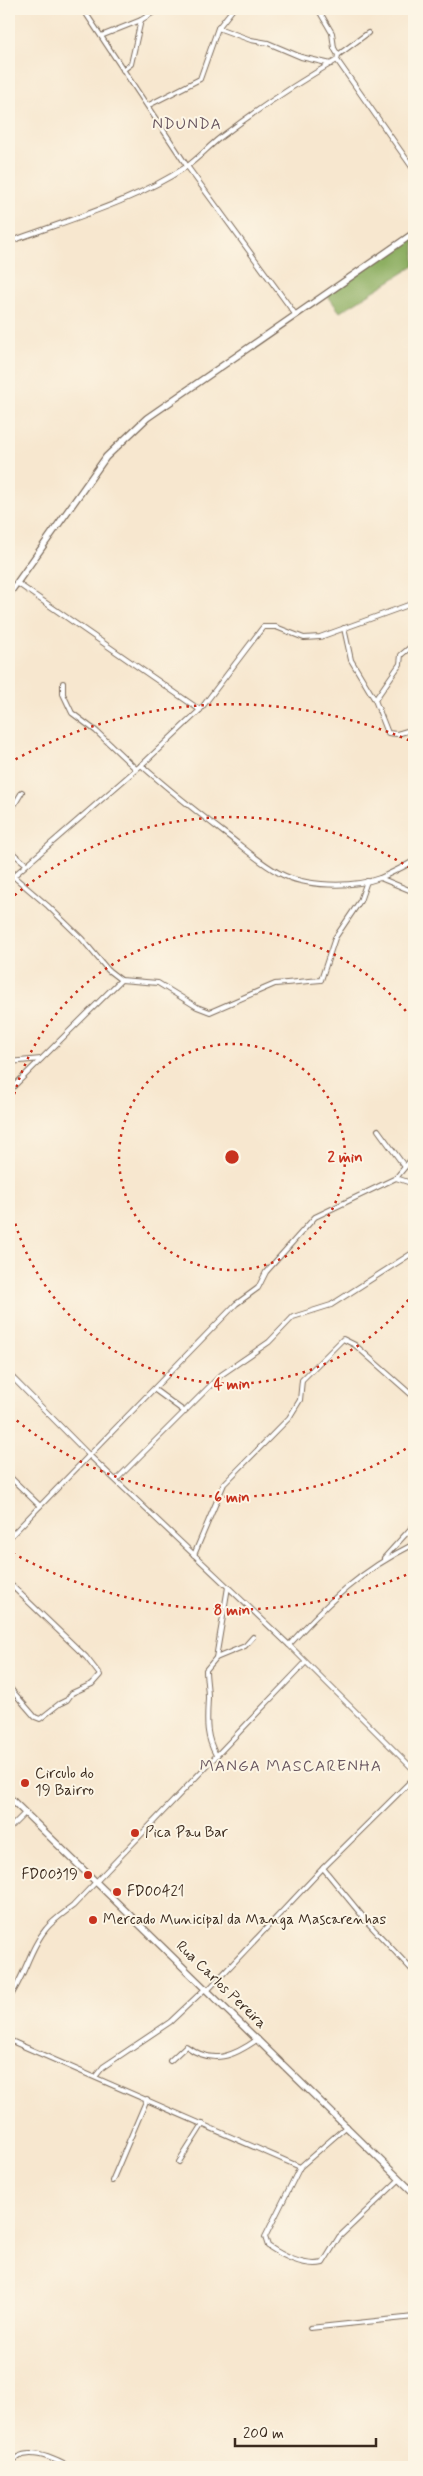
<svg xmlns="http://www.w3.org/2000/svg" width="423" height="2476" viewBox="0 0 423 2476" font-family="Mynerve,sans-serif">
  <style>
    .forest { fill: #8daf62; stroke: #646c40 }
    .lines { fill: none; stroke-linecap: round; stroke-linejoin: round }
    .minor-casing { stroke: #7d6c5c; stroke-width: 6 }
    .secondary-casing { stroke: #7d6c5c; stroke-width: 8 }
    .minor { stroke: #fff; stroke-width: 4 }
    .secondary { stroke: #fff; stroke-width: 5.5 }
    .ring { fill: none; stroke: #c8321e; stroke-width: 2.5; stroke-dasharray: 2.5 5 }
    .poi-dot { fill: #c8321e; stroke: #fcf5e5; stroke-width: 2 }
    .labels { text-anchor: middle; dominant-baseline: central; stroke-width: 4; stroke-linejoin: round; paint-order: stroke }
    .poi-label { font-size: 15px; fill: #3b2a1e; stroke: #fcf5e5; text-anchor: start }
    .street-label { font-size: 15px; fill: #3b2a1e; stroke: #fcf5e5 }
    .neighbourhood-label { font-size: 16px; letter-spacing: 1px; fill: #69565f; stroke: #fcf5e5 }
    .centre { fill: #c8321e; stroke: #fcf5e5; stroke-width: 2.5 }
    .ring-label { font-size: 15px; text-anchor: middle; font-weight: bold; fill: #c8321e; stroke: #fcf5e5; stroke-width: 4; stroke-linejoin: round; paint-order: stroke }
  </style>
  <rect width="100%" height="100%" fill="#fcf5e5"/>
  <filter id="ink" filterUnits="userSpaceOnUse"><feTurbulence type="fractalNoise" baseFrequency=".02" numOctaves="2"/><feDisplacementMap in="SourceGraphic" scale="10" xChannelSelector="R" yChannelSelector="G"/><feConvolveMatrix kernelMatrix="1 2 1 2 8 2 1 2 1" color-interpolation-filters="sRGB"/></filter>
  <filter id="wash" filterUnits="userSpaceOnUse"><feTurbulence type="fractalNoise" baseFrequency=".0096" numOctaves="4" result="noise"/><feDisplacementMap in="SourceGraphic" scale="20" xChannelSelector="R" yChannelSelector="G"/><feGaussianBlur stdDeviation="1.12" result="paint"/><feColorMatrix in="noise" values="0 0 0 0 0 0 0 0 0 0 0 0 0 0 0 0 0 1.4 0 .05"/><feComposite in="paint" operator="in"/></filter>
  <g filter="url(#wash)">
    <rect width="100%" height="100%" fill="#f7e7cf"/>
    <path class="forest" d="M 414,234 L 414,266 L 340,312 L 327,295 Z"/>
  </g>
  <g filter="url(#ink)">
    <g class="lines">
      <g class="minor-casing">
        <g id="minor">
          <path d="M 83,9 L 187,166 L 295,314"/>
          <path d="M 318,9 L 332,33 L 334,48 L 338,55"/>
          <path d="M 218,28 L 251,40 L 268,43 L 301,57 L 331,64"/>
          <path d="M 368,33 L 338,55 L 337,60 L 414,170"/>
          <path d="M 101,36 L 141,20 L 159,9"/>
          <path d="M 123,70 L 131,64 L 141,20"/>
          <path d="M 149,105 L 200,79 L 218,28 L 233,9"/>
          <path d="M 9,242 C 68,220 133,202 186,167 C 199,158 209,146 221,137 C 258,109 297,83 337,60"/>
          <path d="M 17,583 L 200,710"/>
          <path d="M 344,628 L 351,660 L 375,700 L 388,733 L 397,734 L 414,729"/>
          <path d="M 63,683 L 63,694 L 72,713 L 96,731 L 136,769"/>
          <path d="M 375,700 L 400,664 L 401,655 L 414,644"/>
          <path d="M 141,765 C 169,790 197,812 227,835 C 243,847 261,864 279,873 C 305,887 352,888 380,878 C 392,873 403,867 414,861"/>
          <path d="M 9,814 L 22,792"/>
          <path d="M 9,850 L 26,864"/>
          <path d="M 13,876 L 48,906 L 82,939 L 108,970 L 121,980 L 158,983 L 197,1007 L 210,1012 L 275,984 L 321,980 L 335,938 L 360,901 L 367,881"/>
          <path d="M 380,878 L 414,892"/>
          <path d="M 9,880 L 147,760 L 200,710 L 263,627 L 276,627 L 304,638 L 320,637 L 414,603"/>
          <path d="M 9,1062 L 41,1059"/>
          <path d="M 9,1091 L 121,980"/>
          <path d="M 378,1130 L 405,1167"/>
          <path d="M 396,1178 L 414,1184"/>
          <path d="M 9,1374 L 89,1455 L 289,1645 L 414,1770"/>
          <path d="M 155,1390 L 185,1412"/>
          <path d="M 9,1476 L 40,1506"/>
          <path d="M 116,1480 L 221,1375 L 269,1342 L 293,1317 L 331,1305 L 414,1252"/>
          <path d="M 9,1538 L 236,1304 L 258,1288 L 266,1272 L 315,1217 L 396,1178 L 414,1156"/>
          <path d="M 194,1555 L 224,1484 L 289,1418 L 300,1400 L 302,1380 L 343,1339 L 355,1345 L 414,1397"/>
          <path d="M 384,1558 L 414,1525"/>
          <path d="M 9,1583 L 86,1657 L 100,1675 L 92,1684 L 72,1693 L 67,1700 L 59,1704 L 40,1719 L 35,1717 L 9,1687"/>
          <path d="M 228,1587 L 216,1658 L 245,1646 L 253,1637"/>
          <path d="M 289,1645 C 329,1601 360,1571 414,1544"/>
          <path d="M 216,1755 C 205,1735 207,1720 208,1698 C 208,1688 206,1679 206,1670 L 216,1658"/>
          <path d="M 9,1829 L 25,1813"/>
          <path d="M 323,1868 L 369,1924 L 413,1971"/>
          <path d="M 208,1990 L 323,1868 L 414,1778"/>
          <path d="M 9,1998 C 25,1977 29,1949 46,1929 C 53,1920 64,1913 73,1906 L 305,1663"/>
          <path d="M 9,2040 L 300,2167"/>
          <path d="M 170,2061 L 186,2046 C 213,2066 234,2056 258,2039"/>
          <path d="M 95,2077 L 103,2067 L 170,2022 L 206,1988"/>
          <path d="M 347,2126 L 300,2167 L 265,2237 L 268,2246 C 283,2256 305,2267 323,2263 L 339,2237 L 400,2179"/>
          <path d="M 179,2162 L 203,2124"/>
          <path d="M 112,2181 L 147,2099"/>
          <path d="M 310,2328 L 414,2317"/>
          <path d="M 9,2466 C 22,2444 51,2457 69,2467"/>
        </g>
      </g>
      <g class="secondary-casing">
        <g id="secondary">
          <path d="M 9,594 L 106,457 L 147,418 L 414,233"/>
          <path d="M 9,1797 L 414,2193"/>
        </g>
      </g>
      <use href="#minor" class="minor"/>
      <use href="#secondary" class="secondary"/>
    </g>
  </g>
  <g class="ring">
    <circle cx="232" cy="1157" r="113"/>
    <path d="M413 1294A227 227 0 0 1 9 1198M9 1116A227 227 0 0 1 413 1020"/>
    <path d="M412 1445A340 340 0 0 1 9 1414M9 900A340 340 0 0 1 412 869"/>
    <path d="M413 1572A453 453 0 0 1 9 1551M9 763A453 453 0 0 1 413 742"/>
  </g>
  <g class="poi-dot">
    <circle cx="25" cy="1783" r="5"/>
    <circle cx="135" cy="1833" r="5"/>
    <circle cx="88" cy="1875" r="5"/>
    <circle cx="117" cy="1892" r="5"/>
    <circle cx="93" cy="1920" r="5"/>
  </g>
  <g class="labels">
    <g class="poi-label">
      <text x="35" y="1774">Circulo do<tspan x="35" dy="17">19 Bairro</tspan></text>
      <text x="145" y="1833">Pica Pau Bar</text>
      <text x="78" y="1875" text-anchor="end">FD00319</text>
      <text x="127" y="1892">FD00421</text>
      <text x="103" y="1920">Mercado Municipal da Manga Mascarenhas</text>
    </g>
    <g class="street-label">
      <text transform="translate(221 1985) rotate(44)">Rua Carlos Pereira</text>
    </g>
    <g class="neighbourhood-label">
      <text x="187" y="124">NDUNDA</text>
      <text x="291" y="1766">MANGA MASCARENHA</text>
    </g>
  </g>
  <circle cx="232" cy="1157" r="8" class="centre"/>
  <g class="ring-label">
    <text x="345" y="1162">2 min</text>
    <text x="232" y="1389">4 min</text>
    <text x="232" y="1502">6 min</text>
    <text x="232" y="1615">8 min</text>
  </g>
  <rect width="423" height="2476" fill="none" stroke="#fcf5e5" stroke-width="30"/>
  <path d="M235 2438v8h141v-8" fill="none" stroke="#3b2a1e" stroke-width="2.5"/>
  <text x="243" y="2438" font-size="15" fill="#3b2a1e" stroke="#fcf5e5" stroke-width="4" paint-order="stroke">200 m</text>
</svg>
